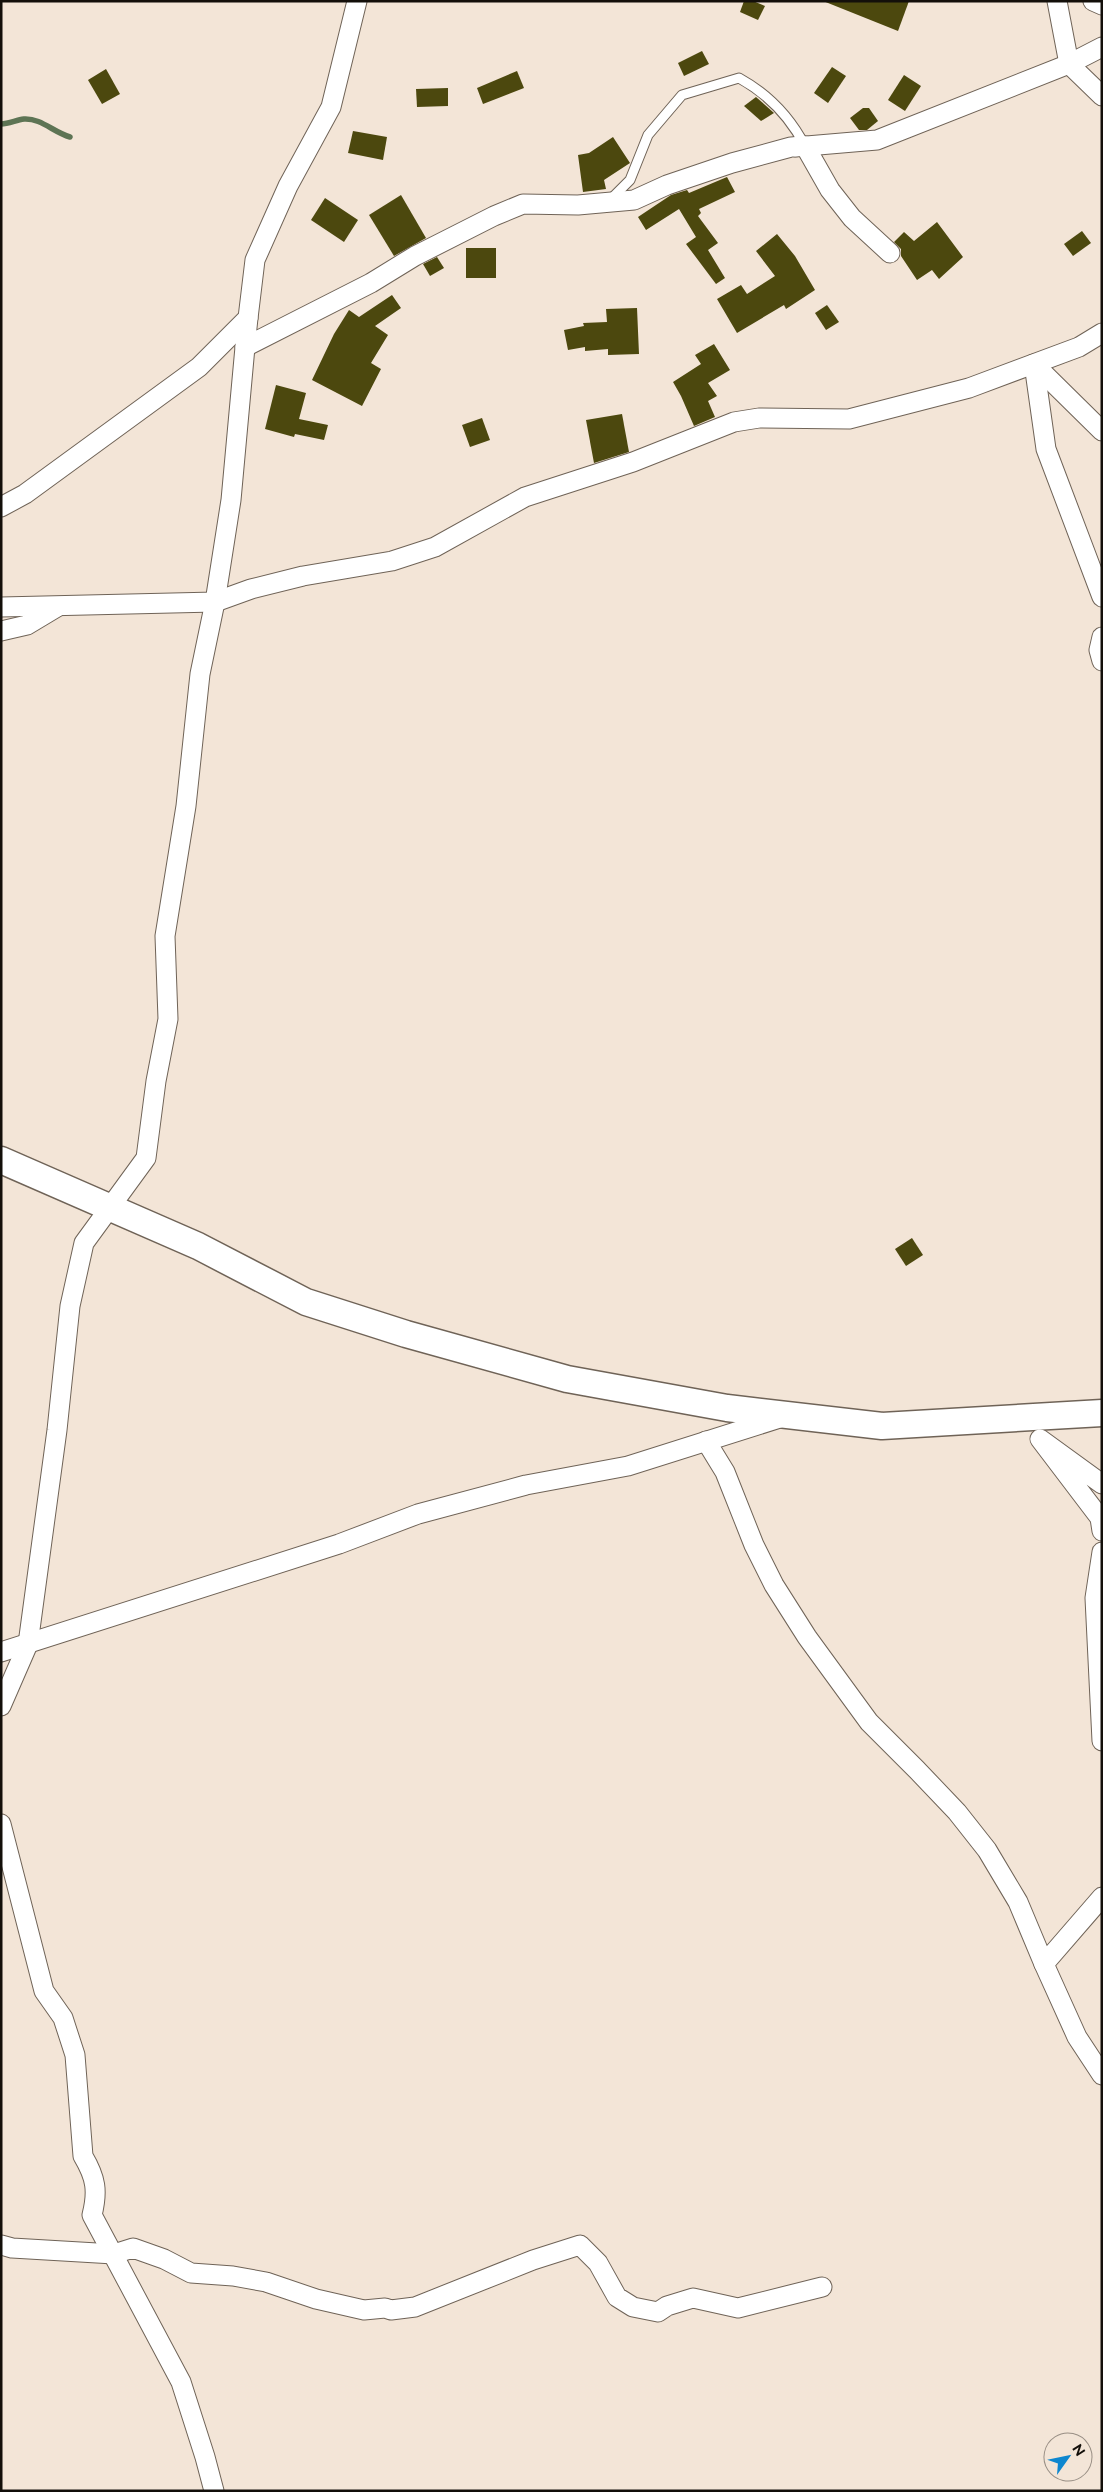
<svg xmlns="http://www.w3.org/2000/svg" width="1103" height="2492" viewBox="0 0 1103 2492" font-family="Raleway,sans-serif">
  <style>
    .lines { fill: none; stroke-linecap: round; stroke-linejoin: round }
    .stream { stroke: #5d7454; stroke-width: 5.5 }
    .building { fill: #4c480e }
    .lane-casing { stroke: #6f6357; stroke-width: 11 }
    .street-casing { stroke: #6f6357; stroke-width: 21 }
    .secondary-casing { stroke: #6f6357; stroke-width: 29 }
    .lane { stroke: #fff; stroke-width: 9 }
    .street { stroke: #fff; stroke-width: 19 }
    .secondary { stroke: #fff; stroke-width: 26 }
  </style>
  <rect width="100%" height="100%" fill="#f3e5d7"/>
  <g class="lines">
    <path class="stream" d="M 1,124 C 9,124 16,120 24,119 C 41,118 53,132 70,137"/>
  </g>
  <g class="building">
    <path d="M 744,1 L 753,1 L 765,6 L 758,20 L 740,12 Z"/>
    <path d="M 823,1 L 909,1 L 898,31 Z"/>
    <path d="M 702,51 L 709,64 L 684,76 L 678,63 Z"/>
    <path d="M 832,67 L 846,76 L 828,103 L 814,93 Z"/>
    <path d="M 106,69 L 120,94 L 102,104 L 88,80 Z"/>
    <path d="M 517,71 L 524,88 L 483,104 L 477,88 Z"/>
    <path d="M 904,75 L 921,86 L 905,111 L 888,100 Z"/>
    <path d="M 448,88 L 448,106 L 417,107 L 416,89 Z"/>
    <path d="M 756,97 L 774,113 L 761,121 L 744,106 Z"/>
    <path d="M 863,108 L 869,108 L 878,121 L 867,130 L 859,130 L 850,118 Z"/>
    <path d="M 353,131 L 387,137 L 383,160 L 348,153 Z"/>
    <path d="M 613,137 L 630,163 L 604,180 L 606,189 L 583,192 L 578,155 L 589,153 Z"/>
    <path d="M 727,177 L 735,192 L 699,209 L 701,213 L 698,216 L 718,243 L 708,250 L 725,278 L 716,284 L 686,244 L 696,237 L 679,209 L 646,230 L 638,217 L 671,195 L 687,190 L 689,193 Z"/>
    <path d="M 401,195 L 426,238 L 394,256 L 369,215 Z"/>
    <path d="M 325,198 L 358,220 L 344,242 L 311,220 Z"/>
    <path d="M 937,222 L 963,257 L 939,279 L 932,270 L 917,280 L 901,256 L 901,249 L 894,242 L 904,232 L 914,241 Z"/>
    <path d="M 1082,231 L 1091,243 L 1073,256 L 1064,244 Z"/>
    <path d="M 777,234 L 795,256 L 815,290 L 786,309 L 784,305 L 737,333 L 717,299 L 741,285 L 747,294 L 775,276 L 756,251 Z"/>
    <rect x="466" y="248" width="30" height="30"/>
    <path d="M 437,257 L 444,268 L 430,276 L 423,264 Z"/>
    <path d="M 392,295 L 401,308 L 375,326 L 388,335 L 371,363 L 381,369 L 362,406 L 312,380 L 334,334 L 349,310 L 359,317 Z"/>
    <path d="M 827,305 L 839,322 L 826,330 L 815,313 Z"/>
    <path d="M 637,308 L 639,354 L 608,355 L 608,349 L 585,351 L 585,347 L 568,350 L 564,330 L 584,326 L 583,323 L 607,322 L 606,309 Z"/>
    <path d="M 714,344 L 730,370 L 708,383 L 717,396 L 708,401 L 715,417 L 694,426 L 681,396 L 673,382 L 701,364 L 695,355 Z"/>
    <path d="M 276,385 L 306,393 L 299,419 L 328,425 L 324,440 L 295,434 L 294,437 L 265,429 Z"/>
    <path d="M 622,414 L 629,452 L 594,463 L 586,420 Z"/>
    <path d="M 482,418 L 490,440 L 470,447 L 462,425 Z"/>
    <path d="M 912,1238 L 923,1255 L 906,1266 L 895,1249 Z"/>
  </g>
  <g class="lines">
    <g class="lane-casing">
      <path id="lane" d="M 611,199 L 630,180 L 648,135 L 682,95 L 739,78 C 768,94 790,117 805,146"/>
    </g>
    <g class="street-casing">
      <g id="street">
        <path d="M 1057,1 L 1069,64 L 1102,96"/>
        <path d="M 1093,1 L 1102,5"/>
        <path d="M 795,147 L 877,140 L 1069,64 L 1102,47"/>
        <path d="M 248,318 L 245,347 L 371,283 L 415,256 L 494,216 L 523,204 L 578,205 L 634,200 L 667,185 L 732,163 L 791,147 L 805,146 L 830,190 L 852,218 L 890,253"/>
        <path d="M 1034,364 L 1046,449 L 1102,597"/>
        <path d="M 1034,364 L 1102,431"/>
        <path d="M 1,507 L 25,494 L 199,367 L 248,318 L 255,260 L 288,186 L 331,107 L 357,1"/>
        <path d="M 1,607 L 215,602 L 251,589 L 303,576 L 392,561 L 435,547 L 525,497 L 633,462 L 734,422 L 759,418 L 849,419 L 969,388 L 1079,347 L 1102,333"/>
        <path d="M 1,631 L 27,625 L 57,607"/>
        <path d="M 1102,637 L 1099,650 L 1102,661"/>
        <path d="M 706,1441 L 725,1472 L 754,1545 L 774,1585 L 807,1637 L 869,1722 L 917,1770 L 957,1812 L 987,1850 L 1018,1902 L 1044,1964"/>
        <path d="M 1102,1484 L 1040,1439 L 1100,1518 L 1102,1531"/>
        <path d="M 1102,1552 L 1095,1598 L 1102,1741"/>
        <path d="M 1,1652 L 339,1544 L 418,1514 L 526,1485 L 628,1466 L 783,1417"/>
        <path d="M 1,1706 L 28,1644 L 57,1430 L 70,1306 L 84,1243 L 146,1158 L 156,1081 L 168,1019 L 165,936 L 186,806 L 200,674 L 215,602 L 231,500 L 245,347"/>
        <path d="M 1,1824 L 44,1991 L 63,2018 L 75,2055 L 83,2156 C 96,2178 98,2191 92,2215 L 181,2382 L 205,2457 L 214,2491"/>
        <path d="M 1102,1897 L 1044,1964 L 1077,2037 L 1102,2075"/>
        <path d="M 1,2245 L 12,2248 L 114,2254 L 133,2248 L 164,2259 L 191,2273 L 233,2276 L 266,2282 L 316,2299 L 364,2310 L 385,2308 L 391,2310 L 415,2307 L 533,2260 L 580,2245 L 598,2263 L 617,2297 L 633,2307 L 658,2312 L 667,2306 L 693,2298 L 738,2308 L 822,2287"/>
      </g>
    </g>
    <g class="secondary-casing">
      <path id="secondary" d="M 1,1160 L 198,1246 L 306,1302 L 406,1334 L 567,1379 L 727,1408 L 882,1426 L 1102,1413"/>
    </g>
    <use href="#lane" class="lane"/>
    <use href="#street" class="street"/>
    <use href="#secondary" class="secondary"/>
  </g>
  <rect width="1103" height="2492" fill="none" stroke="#130f0a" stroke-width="5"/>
  <g transform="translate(1068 2457) rotate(57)"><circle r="24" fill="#f3e5d7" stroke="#998f85"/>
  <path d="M0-4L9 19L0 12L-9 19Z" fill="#0e87cf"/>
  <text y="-8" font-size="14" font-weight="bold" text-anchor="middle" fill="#130f0a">N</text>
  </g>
</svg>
